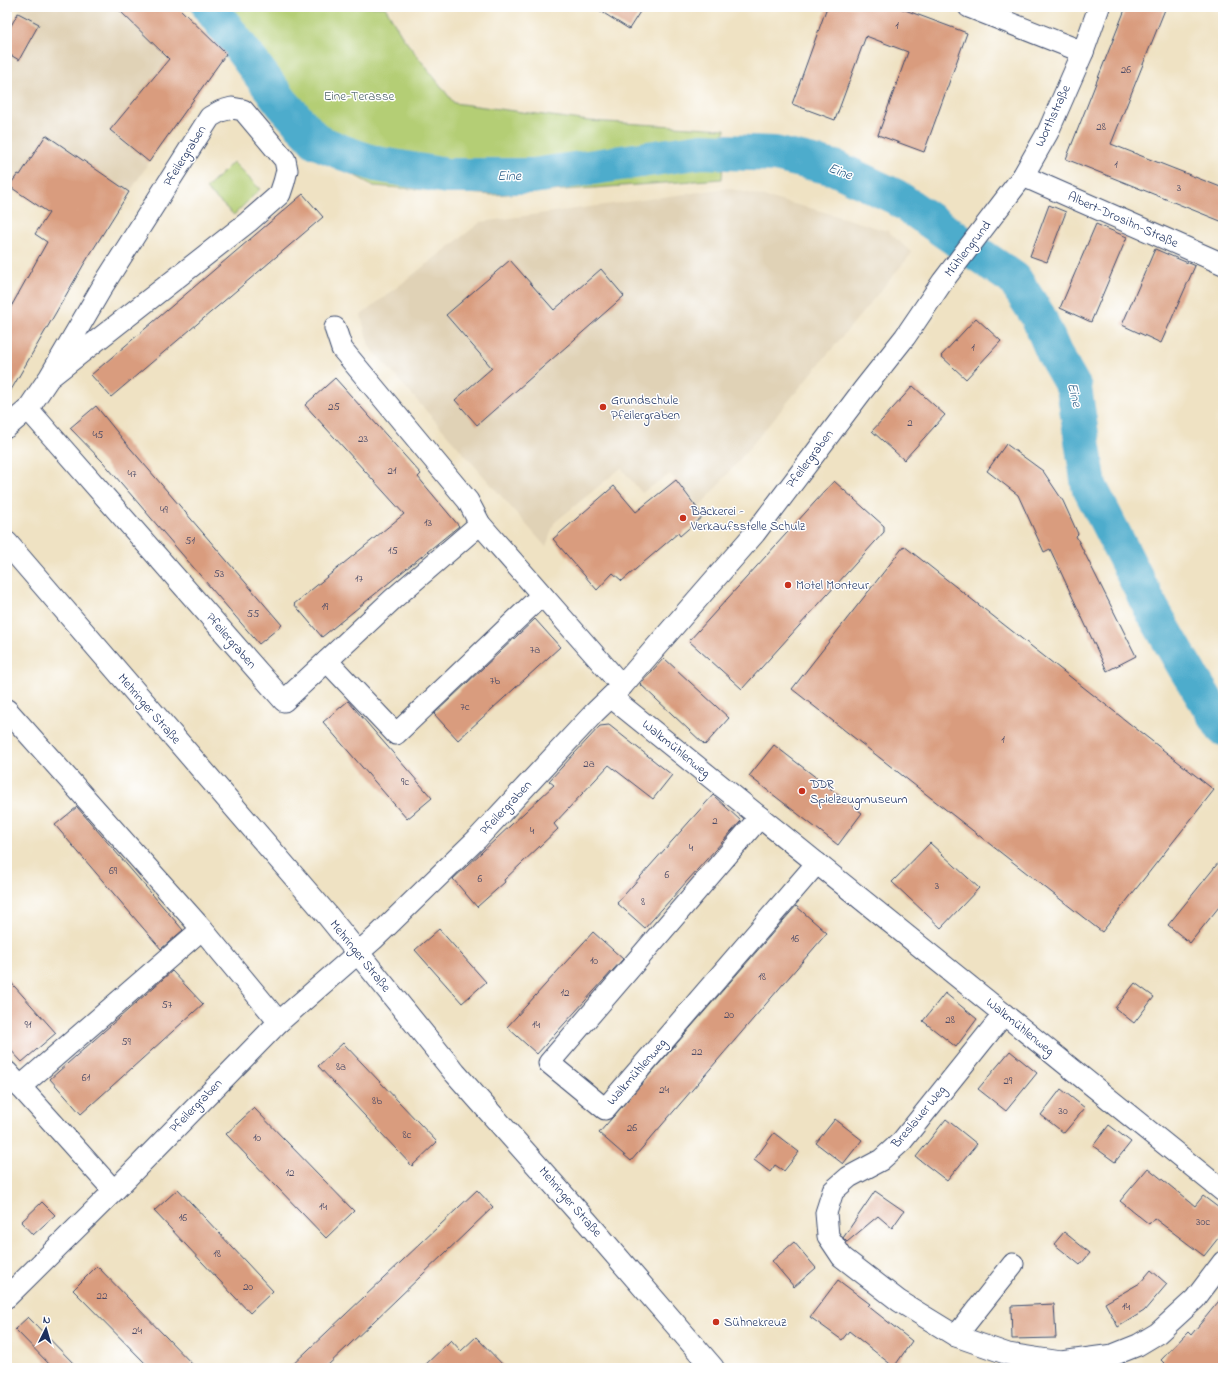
<svg xmlns="http://www.w3.org/2000/svg" width="1230" height="1375" viewBox="0 0 1230 1375" font-family="'Indie Flower',sans-serif">
  <style>
    .built { fill: #e0d2b6 }
    .green { fill: #b4ce74; stroke: #687e69 }
    .lines { fill: none; stroke-linecap: round; stroke-linejoin: round }
    .river { stroke: #4eaccc; stroke-width: 36 }
    .building { fill: #d99c7e }
    .minor-casing { stroke: #3b4a6d; stroke-width: 23 }
    .major-casing { stroke: #3b4a6d; stroke-width: 24 }
    .minor { stroke: #fff; stroke-width: 21 }
    .major { stroke: #fff; stroke-width: 22 }
    .poi-dot { fill: #c8321e; stroke: #fff; stroke-width: 1.5 }
    .labels { text-anchor: middle; dominant-baseline: central; stroke-width: 3; stroke-linejoin: round; paint-order: stroke }
    .number-label { font-size: 11px; fill: #4a4a66 }
    .park-label { font-size: 13px; fill: #495f65; stroke: #fff }
    .street-label { font-size: 13px; fill: #1b2f5e; stroke: #fff }
    .poi-label { font-size: 13px; fill: #1b2f5e; stroke: #fff; text-anchor: start }
    .water-label { font-size: 14px; font-style: italic; fill: #2f618a; stroke: #fff }
  </style>
  <rect width="100%" height="100%" fill="#fff"/>
  <filter id="ink" filterUnits="userSpaceOnUse"><feTurbulence type="fractalNoise" baseFrequency=".025" numOctaves="2"/><feDisplacementMap in="SourceGraphic" scale="8" xChannelSelector="R" yChannelSelector="G"/><feConvolveMatrix kernelMatrix="1 2 1 2 8 2 1 2 1" color-interpolation-filters="sRGB"/></filter>
  <filter id="wash" filterUnits="userSpaceOnUse"><feTurbulence type="fractalNoise" baseFrequency=".012" numOctaves="4" result="noise"/><feDisplacementMap in="SourceGraphic" scale="16" xChannelSelector="R" yChannelSelector="G"/><feGaussianBlur stdDeviation="0.9" result="paint"/><feColorMatrix in="noise" values="0 0 0 0 0 0 0 0 0 0 0 0 0 0 0 0 0 1.4 0 .05"/><feComposite in="paint" operator="in"/></filter>
  <g filter="url(#wash)">
    <rect width="100%" height="100%" fill="#efe2c3"/>
    <g class="built">
      <path d="M 21,7 L 178,7 L 226,54 L 149,162 L 105,231 L 7,168 L 7,33 Z"/>
      <path d="M 728,188 L 814,209 L 888,231 L 912,253 L 700,507 L 670,474 L 642,493 L 621,468 L 554,523 L 546,547 L 369,346 L 361,315 L 481,222 Z"/>
    </g>
    <g class="green">
      <path d="M 211,7 L 385,7 L 404,39 L 454,103 L 589,121 L 725,129 L 722,179 L 493,195 L 374,186 L 311,152 L 235,33 Z"/>
      <path d="M 233,162 L 260,189 L 234,215 L 206,189 Z"/>
    </g>
    <g class="lines">
      <path class="river" d="M 210,7 L 282,103 L 316,141 L 344,153 L 376,164 L 447,176 L 533,176 L 702,151 L 775,154 L 835,168 L 896,197 L 1014,279 L 1038,316 L 1054,353 L 1074,388 L 1089,486 L 1151,608 L 1185,667 L 1223,728"/>
    </g>
    <g id="blocks">
      <g class="building">
        <path d="M 116,7 L 178,7 L 226,54 L 149,162 L 110,130 L 169,59 Z"/>
        <path d="M 594,7 L 643,7 L 629,29 Z"/>
        <path d="M 827,7 L 897,7 L 967,33 L 924,152 L 878,135 L 908,52 L 866,36 L 835,120 L 792,104 Z"/>
        <path d="M 1126,7 L 1166,7 L 1111,144 L 1223,188 L 1223,222 L 1066,159 Z"/>
        <path d="M 18,13 L 39,24 L 19,60 L 7,53 L 7,33 Z"/>
        <path d="M 46,135 L 129,192 L 84,264 L 7,397 L 7,314 L 47,242 L 35,234 L 49,213 L 9,186 L 18,174 L 20,175 Z"/>
        <path d="M 303,194 L 323,217 L 111,397 L 91,375 Z"/>
        <path d="M 1049,205 L 1066,212 L 1047,262 L 1030,256 Z"/>
        <path d="M 1096,224 L 1127,237 L 1091,322 L 1060,308 Z"/>
        <path d="M 1155,249 L 1195,266 L 1161,343 L 1122,325 Z"/>
        <path d="M 510,260 L 554,310 L 601,269 L 624,296 L 477,425 L 455,400 L 492,368 L 446,315 Z"/>
        <path d="M 976,318 L 1001,341 L 966,379 L 941,356 Z"/>
        <path d="M 335,378 L 421,474 L 418,477 L 459,526 L 322,637 L 294,604 L 404,514 L 305,405 Z"/>
        <path d="M 913,386 L 945,415 L 904,460 L 872,431 Z"/>
        <path d="M 96,406 L 125,442 L 282,625 L 259,644 L 103,462 L 70,428 Z"/>
        <path d="M 1006,444 L 1043,471 L 1063,501 L 1078,534 L 1076,536 L 1136,656 L 1107,671 L 1050,549 L 1044,552 L 1018,495 L 987,471 Z"/>
        <path d="M 676,480 L 703,516 L 680,536 L 678,533 L 622,581 L 613,573 L 597,590 L 553,539 L 614,486 L 636,512 Z"/>
        <path d="M 834,481 L 884,526 L 884,532 L 742,689 L 689,641 Z"/>
        <path d="M 904,546 L 1214,790 L 1102,932 L 792,689 Z"/>
        <path d="M 535,619 L 560,647 L 458,740 L 434,714 Z"/>
        <path d="M 664,658 L 729,718 L 705,745 L 640,684 Z"/>
        <path d="M 348,701 L 432,798 L 407,819 L 323,722 Z"/>
        <path d="M 609,725 L 672,775 L 653,799 L 609,765 L 554,824 L 558,829 L 504,880 L 505,882 L 477,907 L 453,879 L 554,785 L 549,781 L 600,726 Z"/>
        <path d="M 774,745 L 862,813 L 838,845 L 749,776 Z"/>
        <path d="M 713,795 L 741,821 L 645,928 L 617,903 Z"/>
        <path d="M 77,807 L 183,930 L 161,949 L 55,825 Z"/>
        <path d="M 930,843 L 979,888 L 941,928 L 892,882 Z"/>
        <path d="M 1223,857 L 1223,902 L 1190,943 L 1168,925 Z"/>
        <path d="M 796,906 L 827,933 L 631,1161 L 599,1133 Z"/>
        <path d="M 439,929 L 486,982 L 462,1003 L 415,950 Z"/>
        <path d="M 593,932 L 623,959 L 537,1054 L 507,1027 Z"/>
        <path d="M 172,971 L 203,1004 L 81,1114 L 50,1079 Z"/>
        <path d="M 7,978 L 56,1033 L 22,1062 L 7,1046 Z"/>
        <path d="M 1135,983 L 1154,997 L 1134,1023 L 1115,1008 Z"/>
        <path d="M 945,993 L 977,1019 L 956,1047 L 923,1021 Z"/>
        <path d="M 343,1043 L 437,1142 L 412,1166 L 318,1066 Z"/>
        <path d="M 1010,1051 L 1037,1073 L 1006,1111 L 978,1089 Z"/>
        <path d="M 1061,1089 L 1085,1108 L 1064,1133 L 1041,1115 Z"/>
        <path d="M 254,1108 L 354,1211 L 326,1238 L 226,1134 Z"/>
        <path d="M 835,1119 L 862,1140 L 843,1164 L 816,1143 Z"/>
        <path d="M 946,1119 L 977,1144 L 947,1181 L 916,1157 Z"/>
        <path d="M 1109,1125 L 1131,1142 L 1115,1162 L 1093,1146 Z"/>
        <path d="M 774,1133 L 799,1152 L 784,1171 L 775,1165 L 770,1172 L 754,1160 Z"/>
        <path d="M 1148,1168 L 1195,1206 L 1203,1196 L 1223,1211 L 1223,1232 L 1204,1256 L 1154,1218 L 1149,1224 L 1120,1201 Z"/>
        <path d="M 178,1189 L 273,1291 L 250,1313 L 154,1211 Z"/>
        <path d="M 477,1190 L 493,1207 L 325,1368 L 289,1368 Z"/>
        <path d="M 875,1191 L 904,1211 L 892,1228 L 878,1216 L 847,1242 L 843,1238 Z"/>
        <path d="M 42,1202 L 55,1215 L 33,1235 L 21,1222 Z"/>
        <path d="M 1064,1232 L 1090,1253 L 1080,1265 L 1054,1244 Z"/>
        <path d="M 794,1242 L 816,1268 L 794,1287 L 772,1261 Z"/>
        <path d="M 97,1266 L 166,1337 L 196,1368 L 150,1368 L 73,1290 Z"/>
        <path d="M 1151,1270 L 1167,1284 L 1144,1311 L 1118,1327 L 1105,1303 L 1140,1283 Z"/>
        <path d="M 838,1280 L 870,1304 L 868,1306 L 912,1341 L 894,1367 L 849,1331 L 842,1340 L 810,1317 Z"/>
        <path d="M 1223,1296 L 1223,1368 L 1169,1368 L 1161,1360 L 1188,1332 L 1191,1335 Z"/>
        <path d="M 1054,1304 L 1056,1338 L 1012,1339 L 1011,1306 Z"/>
        <path d="M 28,1317 L 78,1368 L 53,1368 L 15,1329 Z"/>
        <path d="M 476,1337 L 506,1368 L 422,1368 L 451,1340 L 461,1351 Z"/>
      </g>
    </g>
  </g>
  <g filter="url(#ink)">
    <use href="#blocks" fill-opacity="0" stroke="#3b4a6d" stroke-width="1"/>
    <g class="lines">
      <g class="minor-casing">
        <g id="minor">
          <path d="M 969,7 L 1083,52"/>
          <path d="M 1023,176 L 1223,264"/>
          <path d="M 335,328 L 342,349 L 468,501 L 480,524 L 622,686"/>
          <path d="M 28,409 L 284,701 L 393,599 L 480,524"/>
          <path d="M 7,427 L 28,409 L 49,378 L 248,222 L 280,194 L 284,182 L 287,170 L 285,160 L 243,110 L 232,108 L 221,111 L 210,117 L 104,284 L 49,378"/>
          <path d="M 327,661 L 396,734 L 542,595"/>
          <path d="M 611,697 L 1223,1191"/>
          <path d="M 7,710 L 202,929 L 279,1022"/>
          <path d="M 760,817 L 549,1063 L 605,1109 L 817,863"/>
          <path d="M 1004,1014 L 902,1141 L 881,1160 L 849,1177 L 833,1191 L 826,1213 L 828,1236 L 842,1257 L 899,1301 L 956,1336 L 1008,1354 L 1061,1362 L 1113,1355 L 1138,1345 L 1158,1333 L 1195,1299 L 1223,1262"/>
          <path d="M 7,1072 L 114,1191"/>
          <path d="M 20,1087 L 202,929"/>
          <path d="M 7,1297 L 114,1191 L 279,1022 L 375,938 L 477,839 L 594,713 L 622,686 L 755,533 L 863,390 L 905,337 L 943,281 L 1023,176 L 1048,132 L 1083,52 L 1099,7"/>
          <path d="M 956,1336 L 1013,1264"/>
        </g>
      </g>
      <g class="major-casing">
        <path id="major" d="M 7,543 L 328,916 L 455,1073 L 588,1223 L 713,1368"/>
      </g>
      <use href="#minor" class="minor"/>
      <use href="#major" class="major"/>
    </g>
  </g>
  <g class="poi-dot">
    <circle cx="603" cy="407" r="4"/>
    <circle cx="683" cy="518" r="4"/>
    <circle cx="788" cy="585" r="4"/>
    <circle cx="802" cy="791" r="4"/>
    <circle cx="716" cy="1322" r="4"/>
  </g>
  <g class="labels">
    <g class="number-label">
      <text x="897" y="26">1</text>
      <text x="1126" y="70">26</text>
      <text x="1101" y="127">28</text>
      <text x="1116" y="165">1</text>
      <text x="1179" y="188">3</text>
      <text x="973" y="348">1</text>
      <text x="334" y="407">25</text>
      <text x="910" y="423">2</text>
      <text x="98" y="435">45</text>
      <text x="363" y="439">23</text>
      <text x="392" y="471">21</text>
      <text x="132" y="474">47</text>
      <text x="164" y="510">49</text>
      <text x="428" y="523">13</text>
      <text x="190" y="541">51</text>
      <text x="393" y="551">15</text>
      <text x="219" y="574">53</text>
      <text x="359" y="579">17</text>
      <text x="325" y="607">19</text>
      <text x="253" y="614">55</text>
      <text x="535" y="650">7a</text>
      <text x="495" y="681">7b</text>
      <text x="465" y="707">7c</text>
      <text x="1003" y="740">1</text>
      <text x="589" y="764">2a</text>
      <text x="405" y="782">9c</text>
      <text x="715" y="821">2</text>
      <text x="532" y="831">4</text>
      <text x="691" y="848">4</text>
      <text x="113" y="871">69</text>
      <text x="667" y="875">6</text>
      <text x="480" y="879">6</text>
      <text x="937" y="886">3</text>
      <text x="643" y="902">8</text>
      <text x="795" y="939">16</text>
      <text x="594" y="961">10</text>
      <text x="762" y="977">18</text>
      <text x="565" y="993">12</text>
      <text x="167" y="1005">57</text>
      <text x="729" y="1015">20</text>
      <text x="950" y="1020">28</text>
      <text x="28" y="1025">91</text>
      <text x="536" y="1025">14</text>
      <text x="126" y="1042">59</text>
      <text x="697" y="1052">22</text>
      <text x="341" y="1067">8a</text>
      <text x="86" y="1078">61</text>
      <text x="1008" y="1081">29</text>
      <text x="664" y="1090">24</text>
      <text x="377" y="1101">8b</text>
      <text x="1063" y="1111">30</text>
      <text x="632" y="1128">26</text>
      <text x="407" y="1135">8c</text>
      <text x="257" y="1138">10</text>
      <text x="290" y="1173">12</text>
      <text x="323" y="1207">14</text>
      <text x="183" y="1218">16</text>
      <text x="1203" y="1222">30c</text>
      <text x="217" y="1254">18</text>
      <text x="248" y="1287">20</text>
      <text x="102" y="1296">22</text>
      <text x="1126" y="1307">14</text>
      <text x="137" y="1331">24</text>
    </g>
    <g class="park-label">
      <text x="359" y="96">Eine-Terasse</text>
    </g>
    <g class="street-label">
      <text transform="translate(1053 116) rotate(-65)">Worthstraße</text>
      <text transform="translate(185 156) rotate(-58)">Pfeilergraben</text>
      <text transform="translate(1123 220) rotate(24)">Albert-Drosihn-Straße</text>
      <text transform="translate(968 249) rotate(-52)">Mühlengrund</text>
      <text transform="translate(810 459) rotate(-53)">Pfeilergraben</text>
      <text transform="translate(231 641) rotate(49)">Pfeilergraben</text>
      <text transform="translate(149 709) rotate(49)">Mehringer Straße</text>
      <text transform="translate(676 749) rotate(39)">Walkmühlenweg</text>
      <text transform="translate(506 808) rotate(-47)">Pfeilergraben</text>
      <text transform="translate(360 956) rotate(51)">Mehringer Straße</text>
      <text transform="translate(1020 1027) rotate(39)">Walkmühlenweg</text>
      <text transform="translate(637 1072) rotate(-49)">Walkmühlenweg</text>
      <text transform="translate(196 1106) rotate(-46)">Pfeilergraben</text>
      <text transform="translate(919 1117) rotate(-50)">Breslauer Weg</text>
      <text transform="translate(570 1202) rotate(49)">Mehringer Straße</text>
    </g>
    <g class="poi-label">
      <text x="611" y="400">Grundschule<tspan x="611" dy="15">Pfeilergraben</tspan></text>
      <text x="691" y="511">Bäckerei -<tspan x="691" dy="15">Verkaufsstelle Schulz</tspan></text>
      <text x="796" y="585">Motel Monteur</text>
      <text x="810" y="784">DDR<tspan x="810" dy="15">Spielzeugmuseum</tspan></text>
      <text x="724" y="1322">Sühnekreuz</text>
    </g>
    <g class="water-label">
      <text transform="translate(840 172) rotate(21)">Eine</text>
      <text x="509" y="176">Eine</text>
      <text transform="translate(1074 395) rotate(76)">Eine</text>
    </g>
  </g>
  <rect width="1230" height="1375" fill="none" stroke="#fff" stroke-width="24"/>
  <g transform="translate(46 1329) rotate(5)" stroke="#ffffff" stroke-width="3" paint-order="stroke">
  <path d="M0-3L7 15L0 10L-7 15Z" fill="#1b2f5e"/>
  <text y="-6" font-size="11" font-weight="bold" text-anchor="middle" fill="#1b2f5e">N</text>
  </g>
</svg>
